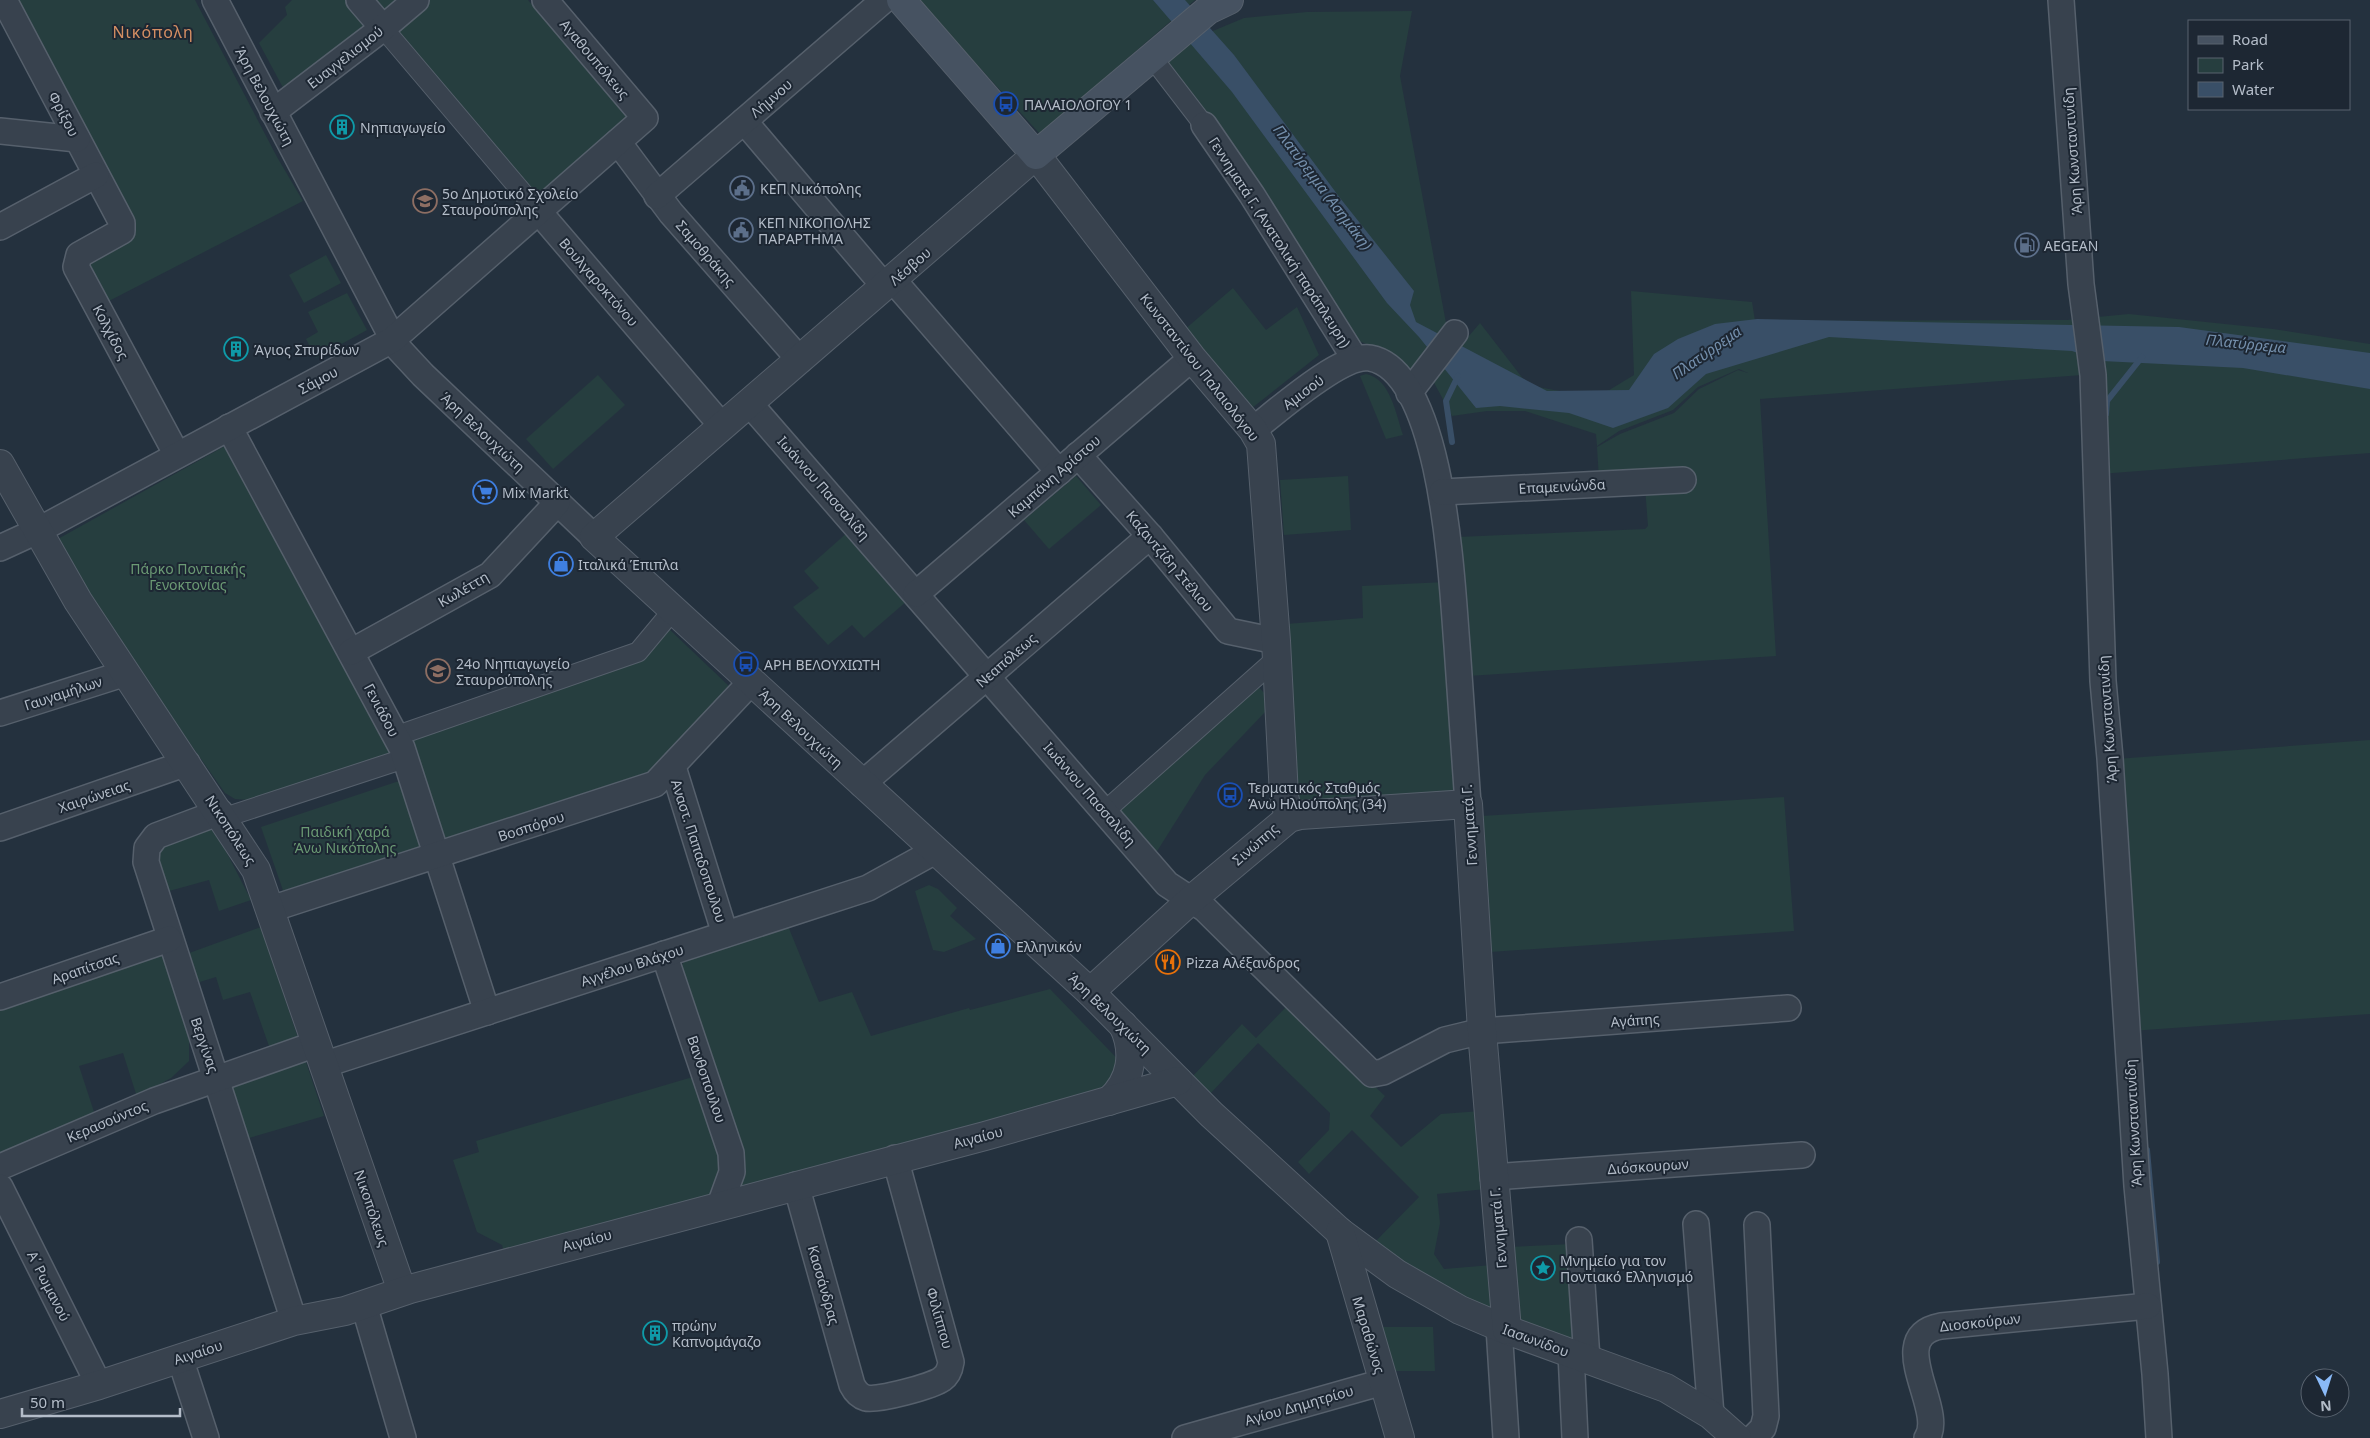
<svg xmlns="http://www.w3.org/2000/svg" width="2370" height="1438" viewBox="0 0 2370 1438" font-family="'Noto Sans',sans-serif">
  <style>
    .green { fill: #263e3f }
    .water { fill: #394f67 }
    .lines { fill: none; stroke-linecap: round; stroke-linejoin: round }
    .stream { stroke: #394f67; stroke-width: 6 }
    .pedestrian-casing { stroke: #56606c; stroke-width: 21 }
    .minor-casing { stroke: #56606c; stroke-width: 28 }
    .tertiary-casing { stroke: #56606c; stroke-width: 30 }
    .secondary-casing { stroke: #56606c; stroke-width: 30 }
    .pedestrian { stroke: #38424e; stroke-width: 19 }
    .minor { stroke: #38424e; stroke-width: 25 }
    .tertiary { stroke: #38424e; stroke-width: 28 }
    .secondary { stroke: #465261; stroke-width: 28 }
    .labels { text-anchor: middle; dominant-baseline: central; stroke-width: 4; stroke-linejoin: round; paint-order: stroke }
    .street-label { font-size: 14px; fill: #b4bdc9; stroke: #1d2733 }
    .poi-label { font-size: 14px; fill: #b4bdc9; stroke: #1d2733; text-anchor: start }
    .park-label { font-size: 14px; fill: #6b9a74; stroke: #1d2733 }
    .water-label { font-size: 15px; font-style: italic; fill: #748fac; stroke: #1d2733 }
    .quarter-label { font-size: 16px; letter-spacing: 1px; fill: #d58f63; stroke: #1d2733 }
  </style>
  <rect width="100%" height="100%" fill="#24313e"/>
  <g class="green">
    <path d="M 15,0 L 195,0 L 277,157 L 303,201 L 107,302 L 83,259 L 136,230 Z"/>
    <path d="M 292,0 L 348,0 L 369,25 L 287,95 L 259,43 L 287,15 L 285,7 Z"/>
    <path d="M 372,0 L 395,0 L 382,12 Z"/>
    <path d="M 429,0 L 528,0 L 630,121 L 539,199 L 396,29 Z"/>
    <path d="M 918,0 L 1195,0 L 1040,134 Z"/>
    <path d="M 1412,11 L 1400,76 L 1446,323 L 1444,332 L 1413,371 L 1373,347 L 1355,339 L 1221,131 L 1166,59 L 1208,33 L 1244,18 L 1307,12 Z"/>
    <path d="M 326,255 L 341,283 L 304,303 L 289,275 Z"/>
    <path d="M 1233,288 L 1266,330 L 1297,307 L 1319,355 L 1252,408 L 1184,330 Z"/>
    <path d="M 1631,291 L 1752,302 L 1755,321 L 2067,320 L 2129,314 L 2273,329 L 2370,344 L 2370,453 L 2100,474 L 2096,374 L 1760,399 L 1776,656 L 1468,676 L 1458,537 L 1645,529 L 1648,526 L 1644,474 L 1599,478 L 1597,447 L 1620,434 L 1674,413 L 1699,389 L 1738,370 L 1748,373 L 1739,369 L 1698,387 L 1673,410 L 1619,431 L 1597,446 L 1596,434 L 1525,411 L 1487,411 L 1452,416 L 1432,379 L 1480,323 L 1528,385 L 1596,398 L 1634,375 Z"/>
    <path d="M 347,293 L 367,330 L 316,358 L 306,339 L 318,332 L 308,312 Z"/>
    <path d="M 1366,374 C 1391,379 1396,415 1403,435 L 1386,439 L 1360,376 Z"/>
    <path d="M 598,375 L 625,405 L 553,469 L 526,439 Z"/>
    <path d="M 225,446 L 392,755 L 249,800 L 235,799 L 225,793 L 119,643 L 56,540 Z"/>
    <path d="M 1076,476 L 1101,505 L 1049,549 L 1024,520 Z"/>
    <path d="M 1348,476 L 1351,530 L 1284,535 L 1280,480 Z"/>
    <path d="M 848,532 L 907,601 L 864,638 L 852,625 L 828,645 L 793,607 L 819,588 L 804,571 Z"/>
    <path d="M 1445,582 L 1459,787 L 1454,794 L 1301,804 L 1294,796 L 1286,624 L 1363,618 L 1362,586 Z"/>
    <path d="M 669,629 L 732,689 L 660,770 L 446,843 L 411,739 L 643,659 Z"/>
    <path d="M 1255,683 L 1265,694 L 1266,711 L 1205,775 L 1154,856 L 1114,809 Z"/>
    <path d="M 2370,740 L 2370,1014 L 2131,1031 L 2116,759 Z"/>
    <path d="M 405,779 L 429,851 L 286,899 L 261,827 Z"/>
    <path d="M 1784,797 L 1794,931 L 1490,952 L 1481,816 Z"/>
    <path d="M 213,826 L 251,900 L 219,911 L 209,880 L 162,893 L 154,856 L 159,846 Z"/>
    <path d="M 929,885 L 938,889 L 957,908 L 950,916 L 976,939 L 944,952 L 933,950 L 915,891 Z"/>
    <path d="M 788,926 L 819,1002 L 852,992 L 871,1036 L 969,1008 L 970,1010 L 1050,989 L 1137,1079 L 505,1256 L 502,1245 L 477,1232 L 453,1160 L 479,1152 L 476,1141 L 696,1076 L 681,969 L 684,959 Z"/>
    <path d="M 261,927 L 324,1116 L 242,1140 L 224,1084 L 276,1066 L 250,992 L 223,1000 L 216,977 L 190,985 L 181,956 Z"/>
    <path d="M 164,951 L 189,1027 L 189,1061 L 171,1078 L 137,1097 L 123,1053 L 79,1066 L 95,1115 L 0,1157 L 0,1009 Z"/>
    <path d="M 1288,1005 L 1385,1096 L 1370,1116 L 1401,1147 L 1441,1114 L 1481,1111 L 1486,1189 L 1437,1194 L 1440,1223 L 1434,1254 L 1444,1269 L 1492,1265 L 1496,1314 L 1436,1284 L 1374,1243 L 1419,1197 L 1352,1130 L 1309,1174 L 1298,1162 L 1329,1130 L 1330,1113 L 1258,1043 L 1209,1095 L 1191,1078 L 1242,1024 L 1256,1038 Z"/>
    <path d="M 1573,1244 L 1580,1343 L 1510,1320 L 1507,1247 Z"/>
    <path d="M 1377,1327 L 1433,1327 L 1435,1371 L 1390,1371 Z"/>
  </g>
  <path class="water" d="M 1153,0 L 1185,0 L 1234,55 L 1340,198 L 1414,291 L 1410,305 L 1416,322 L 1547,391 L 1629,390 L 1654,354 L 1678,339 L 1715,324 L 1757,319 L 2179,327 L 2370,353 L 2370,389 L 2243,368 L 2102,361 L 2072,351 L 1829,337 L 1706,374 L 1668,408 L 1613,428 L 1569,413 L 1500,406 L 1476,408 L 1419,337 L 1387,303 L 1232,92 Z"/>
  <g class="lines">
    <g class="stream">
      <path d="M 2106,414 L 2107,401 L 2142,357"/>
      <path d="M 1452,442 L 1446,401 L 1458,376"/>
      <path d="M 2147,1150 L 2157,1262"/>
    </g>
    <g class="pedestrian-casing">
      <g id="pedestrian">
        <path d="M 383,28 L 539,212"/>
        <path d="M 1151,56 L 1204,125"/>
        <path d="M 396,736 L 638,652 L 673,610"/>
        <path d="M 1105,811 L 1277,658"/>
        <path d="M 223,818 L 406,758"/>
      </g>
    </g>
    <g class="minor-casing">
      <g id="minor">
        <path d="M 4,0 L 122,223 L 122,231 L 79,255 L 76,267 L 177,455"/>
        <path d="M 215,0 L 397,347 L 423,375 L 594,537"/>
        <path d="M 359,0 L 383,28"/>
        <path d="M 2061,0 L 2081,284 L 2093,375 L 2103,681 L 2110,758 L 2137,1186 L 2155,1374 L 2159,1438"/>
        <path d="M 273,112 L 383,28 L 416,0"/>
        <path d="M 744,121 L 885,287"/>
        <path d="M 1204,125 L 1252,195 L 1355,359"/>
        <path d="M 0,131 L 77,139"/>
        <path d="M 618,142 L 671,213 L 800,360"/>
        <path d="M 657,196 L 884,0"/>
        <path d="M 539,212 L 722,426"/>
        <path d="M 0,227 L 96,175"/>
        <path d="M 893,280 L 1059,472"/>
        <path d="M 1409,393 L 1455,333"/>
        <path d="M 749,403 L 1167,884 L 1205,909 L 1372,1074 L 1383,1072 L 1445,1040 L 1482,1031 L 1788,1008"/>
        <path d="M 229,427 L 402,748 L 487,1012"/>
        <path d="M 1253,430 C 1276,412 1342,353 1370,358 C 1444,371 1452,587 1457,646 C 1461,699 1464,752 1468,804"/>
        <path d="M 1078,455 L 1150,536 L 1228,631 L 1276,641"/>
        <path d="M 1442,492 L 1683,480"/>
        <path d="M 0,548 L 37,531 L 392,340 L 645,118 L 545,0"/>
        <path d="M 916,594 L 1192,358"/>
        <path d="M 351,652 L 490,575 L 557,503"/>
        <path d="M 0,713 L 126,673"/>
        <path d="M 673,767 L 725,934"/>
        <path d="M 862,784 L 1150,536"/>
        <path d="M 220,812 L 156,836 L 147,848 L 146,862 L 294,1321"/>
        <path d="M 0,828 L 187,763"/>
        <path d="M 271,909 L 655,784 L 751,682"/>
        <path d="M 664,954 L 731,1153 L 732,1172 L 720,1205"/>
        <path d="M 0,997 L 169,939"/>
        <path d="M 323,1065 L 868,888 L 935,851"/>
        <path d="M 0,1167 L 154,1101 L 316,1044"/>
        <path d="M 1493,1177 L 1802,1155"/>
        <path d="M 796,1185 L 852,1385 C 855,1391 859,1396 866,1398 C 877,1401 933,1386 942,1379 C 948,1375 950,1369 951,1362 L 895,1158"/>
        <path d="M 0,1187 L 99,1385"/>
        <path d="M 1696,1224 L 1711,1415"/>
        <path d="M 1579,1240 L 1587,1359"/>
        <path d="M 364,1305 L 403,1438"/>
        <path d="M 1499,1327 L 1506,1438"/>
        <path d="M 1571,1353 L 1575,1438"/>
        <path d="M 180,1358 L 206,1438"/>
        <path d="M 1185,1438 L 1383,1382"/>
        <path d="M 1753,1438 L 1763,1428 L 1766,1416 L 1757,1225"/>
        <path d="M 1927,1438 C 1946,1409 1883,1337 1941,1326 L 2148,1306"/>
      </g>
    </g>
    <g class="tertiary-casing">
      <g id="tertiary">
        <path d="M 0,464 L 78,601 L 256,870 L 402,1291"/>
        <path d="M 1289,818 L 1284,796 L 1276,641 L 1261,444 L 1253,430 L 1192,358 L 1036,155 L 594,537 L 1090,992 L 1211,1114 L 1340,1232 L 1397,1274 L 1460,1310 L 1507,1330 L 1666,1388 L 1711,1415 L 1737,1438"/>
        <path d="M 1090,992 L 1191,900 L 1289,818 L 1300,815 L 1468,804 L 1482,1031 L 1507,1330"/>
        <path d="M 1109,1101 C 1132,1081 1136,1052 1123,1025"/>
        <path d="M 1340,1232 L 1400,1438"/>
        <path d="M 0,1414 L 99,1385 L 294,1321 L 345,1311 L 410,1289 L 985,1136 L 1178,1081"/>
      </g>
    </g>
    <g class="secondary-casing">
      <path id="secondary" d="M 901,0 L 1036,155 L 1208,10 L 1229,0"/>
    </g>
    <use href="#pedestrian" class="pedestrian"/>
    <use href="#minor" class="minor"/>
    <use href="#tertiary" class="tertiary"/>
    <use href="#secondary" class="secondary"/>
  </g>
  <defs>
    <g id="bus-ring" transform="scale(1.25)"><circle r="9.5" fill="#1d2733" stroke="#1a4fb4" stroke-width="1.5"/><path d="M-5-6H5V4H4V6H2V4H-2V6H-4V4H-5ZM-3.5-4V0h7V-4ZM-3.5 1.2v1.5H-2V1.2ZM2 1.2v1.5H3.5V1.2Z" fill="#1a4fb4"/></g>
    <g id="building-ring" transform="scale(1.25)"><circle r="9.5" fill="#1d2733" stroke="#0f9aa8" stroke-width="1.5"/><path d="M-4-6H4V6H1V3H-1V6H-4ZM-2.5-4.3h1.7v1.8h-1.7ZM.8-4.3h1.7v1.8H.8ZM-2.5-1h1.7V.8h-1.7ZM.8-1h1.7V.8H.8Z" fill="#0f9aa8"/></g>
    <g id="civic-ring" transform="scale(1.25)"><circle r="9.5" fill="#1d2733" stroke="#5c6f8a" stroke-width="1.5"/><path d="M-.6-6.5H3V-4.5H.6V-3L4-1V1h2V6H-6V1h2V-1L-.6-3ZM-1.2 2.5V6h2.4V2.5Z" fill="#5c6f8a"/></g>
    <g id="school-ring" transform="scale(1.25)"><circle r="9.5" fill="#1d2733" stroke="#8d6e63" stroke-width="1.5"/><path d="M0-5L7-2L0 1L-7-2ZM-4 1L0 2.5L4 1V4Q0 6-4 4Z" fill="#8d6e63"/></g>
    <g id="fuel-ring" transform="scale(1.25)"><circle r="9.5" fill="#1d2733" stroke="#5c6f8a" stroke-width="1.5"/><path d="M-5.5-6h7V0h2V4h1.3V-2.5L3-4.5l.8-.8L6-3V5H2.5V1h-1V6h-7ZM-4.2-4.7v3.2H.2V-4.7Z" fill="#5c6f8a"/></g>
    <g id="supermarket-ring" transform="scale(1.25)"><circle r="9.5" fill="#1d2733" stroke="#3f7fe0" stroke-width="1.5"/><path d="M-6-5.5h2.5l.6 2H6L4.5 2H-2.5L-4.4-4H-6ZM-1.5 3.2a1.3 1.3 0 1 0 .1 0ZM3 3.2a1.3 1.3 0 1 0 .1 0Z" fill="#3f7fe0"/></g>
    <g id="shop-ring" transform="scale(1.25)"><circle r="9.5" fill="#1d2733" stroke="#3f7fe0" stroke-width="1.5"/><path d="M-5-2.5h2.3a2.7 3.5 0 0 1 5.4 0H5L5.5 6h-11ZM-1.5-2.5h3a1.5 2.3 0 0 0-3 0Z" fill="#3f7fe0"/></g>
    <g id="restaurant-ring" transform="scale(1.25)"><circle r="9.5" fill="#1d2733" stroke="#e8710a" stroke-width="1.5"/><path d="M-5-6h1v4h1v-4h1v4h1v-4h1v5L-1.5 .5V6h-2V.5L-5-1ZM5-6V6H3V1.5H1.5Q1.5-4 5-6Z" fill="#e8710a"/></g>
    <g id="sight-ring" transform="scale(1.25)"><circle r="9.5" fill="#1d2733" stroke="#0f9aa8" stroke-width="1.5"/><path d="M0-6L1.8-2.2L6-1.7L2.9 1.2L3.7 5.4L0 3.3L-3.7 5.4L-2.9 1.2L-6-1.7L-1.8-2.2Z" fill="#0f9aa8"/></g>
  </defs>
  <g fill-rule="evenodd">
    <use href="#bus-ring" x="1006" y="104"/>
    <use href="#building-ring" x="342" y="127"/>
    <use href="#civic-ring" x="742" y="188"/>
    <use href="#school-ring" x="425" y="201"/>
    <use href="#civic-ring" x="741" y="230"/>
    <use href="#fuel-ring" x="2027" y="245"/>
    <use href="#building-ring" x="236" y="349"/>
    <use href="#supermarket-ring" x="485" y="492"/>
    <use href="#shop-ring" x="561" y="564"/>
    <use href="#bus-ring" x="746" y="664"/>
    <use href="#school-ring" x="438" y="671"/>
    <use href="#bus-ring" x="1230" y="795"/>
    <use href="#shop-ring" x="998" y="946"/>
    <use href="#restaurant-ring" x="1168" y="962"/>
    <use href="#sight-ring" x="1543" y="1268"/>
    <use href="#building-ring" x="655" y="1333"/>
  </g>
  <g class="labels">
    <g class="street-label">
      <text transform="translate(345 57) rotate(-38)">Ευαγγελισμού</text>
      <text transform="translate(595 59) rotate(50)">Αγαθουπόλεως</text>
      <text transform="translate(265 96) rotate(62)">Άρη Βελουχιώτη</text>
      <text transform="translate(771 98) rotate(-41)">Λήμνου</text>
      <text transform="translate(64 114) rotate(62)">Φρίξου</text>
      <text transform="translate(2072 151) rotate(-94)">Άρη Κωνσταντινίδη</text>
      <text transform="translate(1280 242) rotate(57)">Γεννηματά Γ. (Ανατολική παράπλευρη)</text>
      <text transform="translate(706 253) rotate(49)">Σαμοθράκης</text>
      <text transform="translate(910 266) rotate(-41)">Λέσβου</text>
      <text transform="translate(599 282) rotate(49)">Βουλγαροκτόνου</text>
      <text transform="translate(111 332) rotate(62)">Κολχίδος</text>
      <text transform="translate(1200 367) rotate(52)">Κωνσταντίνου Παλαιολόγου</text>
      <text transform="translate(318 380) rotate(-28)">Σάμου</text>
      <text transform="translate(1303 392) rotate(-37)">Αμισού</text>
      <text transform="translate(483 432) rotate(43)">Άρη Βελουχιώτη</text>
      <text transform="translate(1054 476) rotate(-41)">Καμπάνη Αρίστου</text>
      <text transform="translate(1562 486) rotate(-3)">Επαμεινώνδα</text>
      <text transform="translate(824 488) rotate(49)">Ιωάννου Πασσαλίδη</text>
      <text transform="translate(1170 561) rotate(50)">Καζαντζίδη Στέλιου</text>
      <text transform="translate(463 589) rotate(-30)">Κωλέττη</text>
      <text transform="translate(1006 660) rotate(-41)">Νεαπόλεως</text>
      <text transform="translate(63 693) rotate(-18)">Γαυγαμήλων</text>
      <text transform="translate(382 710) rotate(62)">Γενιάδου</text>
      <text transform="translate(2107 719) rotate(-94)">Άρη Κωνσταντινίδη</text>
      <text transform="translate(801 728) rotate(43)">Άρη Βελουχιώτη</text>
      <text transform="translate(1090 794) rotate(49)">Ιωάννου Πασσαλίδη</text>
      <text transform="translate(94 796) rotate(-19)">Χαιρώνειας</text>
      <text transform="translate(1469 825) rotate(-94)">Γεννηματά Γ.</text>
      <text transform="translate(531 826) rotate(-18)">Βοσπόρου</text>
      <text transform="translate(231 830) rotate(57)">Νικοπόλεως</text>
      <text transform="translate(1255 844) rotate(-41)">Σινώπης</text>
      <text transform="translate(699 851) rotate(72)">Αναστ. Παπαδοπουλου</text>
      <text transform="translate(632 965) rotate(-18)">Αγγέλου Βλάχου</text>
      <text transform="translate(85 968) rotate(-19)">Αραπίτσας</text>
      <text transform="translate(1110 1013) rotate(44)">Άρη Βελουχιώτη</text>
      <text transform="translate(1635 1020) rotate(-4)">Αγάπης</text>
      <text transform="translate(205 1045) rotate(71)">Βεργίνας</text>
      <text transform="translate(707 1079) rotate(71)">Βανθοπουλου</text>
      <text transform="translate(107 1121) rotate(-23)">Κερασούντος</text>
      <text transform="translate(2133 1123) rotate(-93)">Άρη Κωνσταντινίδη</text>
      <text transform="translate(978 1137) rotate(-15)">Αιγαίου</text>
      <text transform="translate(1648 1166) rotate(-4)">Διόσκουρων</text>
      <text transform="translate(372 1208) rotate(71)">Νικοπόλεως</text>
      <text transform="translate(1498 1228) rotate(-95)">Γεννηματά Γ.</text>
      <text transform="translate(587 1240) rotate(-15)">Αιγαίου</text>
      <text transform="translate(824 1285) rotate(74)">Κασσάνδρας</text>
      <text transform="translate(49 1286) rotate(63)">Α΄ Ρωμανού</text>
      <text transform="translate(940 1318) rotate(74)">Φιλίππου</text>
      <text transform="translate(1980 1322) rotate(-6)">Διοσκούρων</text>
      <text transform="translate(1369 1335) rotate(73)">Μαραθώνος</text>
      <text transform="translate(1536 1340) rotate(20)">Ιασωνίδου</text>
      <text transform="translate(198 1352) rotate(-18)">Αιγαίου</text>
      <text transform="translate(1299 1405) rotate(-16)">Αγίου Δημητρίου</text>
    </g>
    <g class="poi-label">
      <text x="1024" y="104">ΠΑΛΑΙΟΛΟΓΟΥ 1</text>
      <text x="360" y="127">Νηπιαγωγείο</text>
      <text x="760" y="188">ΚΕΠ Νικόπολης</text>
      <text x="442" y="193">5ο Δημοτικό Σχολείο<tspan x="442" dy="16">Σταυρούπολης</tspan></text>
      <text x="758" y="222">ΚΕΠ ΝΙΚΟΠΟΛΗΣ<tspan x="758" dy="16">ΠΑΡΑΡΤΗΜΑ</tspan></text>
      <text x="2044" y="245">AEGEAN</text>
      <text x="254" y="349">Άγιος Σπυρίδων</text>
      <text x="502" y="492">Mix Markt</text>
      <text x="578" y="564">Ιταλικά Έπιπλα</text>
      <text x="456" y="663">24ο Νηπιαγωγείο<tspan x="456" dy="16">Σταυρούπολης</tspan></text>
      <text x="764" y="664">ΑΡΗ ΒΕΛΟΥΧΙΩΤΗ</text>
      <text x="1248" y="787">Τερματικός Σταθμός<tspan x="1248" dy="16">Άνω Ηλιούπολης (34)</tspan></text>
      <text x="1016" y="946">Ελληνικόν</text>
      <text x="1186" y="962">Pizza Αλέξανδρος</text>
      <text x="1560" y="1260">Μνημείο για τον<tspan x="1560" dy="16">Ποντιακό Ελληνισμό</tspan></text>
      <text x="672" y="1325">πρώην<tspan x="672" dy="16">Καπνομάγαζο</tspan></text>
    </g>
    <g class="park-label">
      <text x="188" y="568">Πάρκο Ποντιακής<tspan x="188" dy="16">Γενοκτονίας</tspan></text>
      <text x="345" y="831">Παιδική χαρά<tspan x="345" dy="16">Άνω Νικόπολης</tspan></text>
    </g>
    <g class="water-label">
      <text transform="translate(1323 187) rotate(53)">Πλατύρεμμα (Ασημάκη)</text>
      <text transform="translate(2246 343) rotate(6)">Πλατύρρεμα</text>
      <text transform="translate(1706 352) rotate(-35)">Πλατύρρεμα</text>
    </g>
    <g class="quarter-label">
      <text x="153" y="32">Νικόπολη</text>
    </g>
  </g>
  <rect x="2188" y="20" width="162" height="90" fill="#1d2733" stroke="#59636f"/>
  <rect x="2198" y="36" width="25" height="8" fill="#465261" stroke="#59636f"/>
  <text x="2232" y="45" font-size="15" fill="#b4bdc9">Road</text>
  <rect x="2198" y="58" width="25" height="15" fill="#263e3f" stroke="#59636f"/>
  <text x="2232" y="70" font-size="15" fill="#b4bdc9">Park</text>
  <rect x="2198" y="82" width="25" height="15" fill="#394f67" stroke="#59636f"/>
  <text x="2232" y="95" font-size="15" fill="#b4bdc9">Water</text>
  <g transform="translate(2325 1393) rotate(176)"><circle r="24" fill="#1d2733" stroke="#59636f"/>
  <path d="M0-4L9 19L0 12L-9 19Z" fill="#8abaf8"/>
  <text y="-8" font-size="14" font-weight="bold" text-anchor="middle" fill="#b4bdc9">N</text>
  </g>
  <path d="M22 1408v8h158v-8" fill="none" stroke="#b4bdc9" stroke-width="2.5"/>
  <text x="30" y="1408" font-size="15" fill="#b4bdc9" stroke="#1d2733" stroke-width="4" paint-order="stroke">50 m</text>
</svg>
